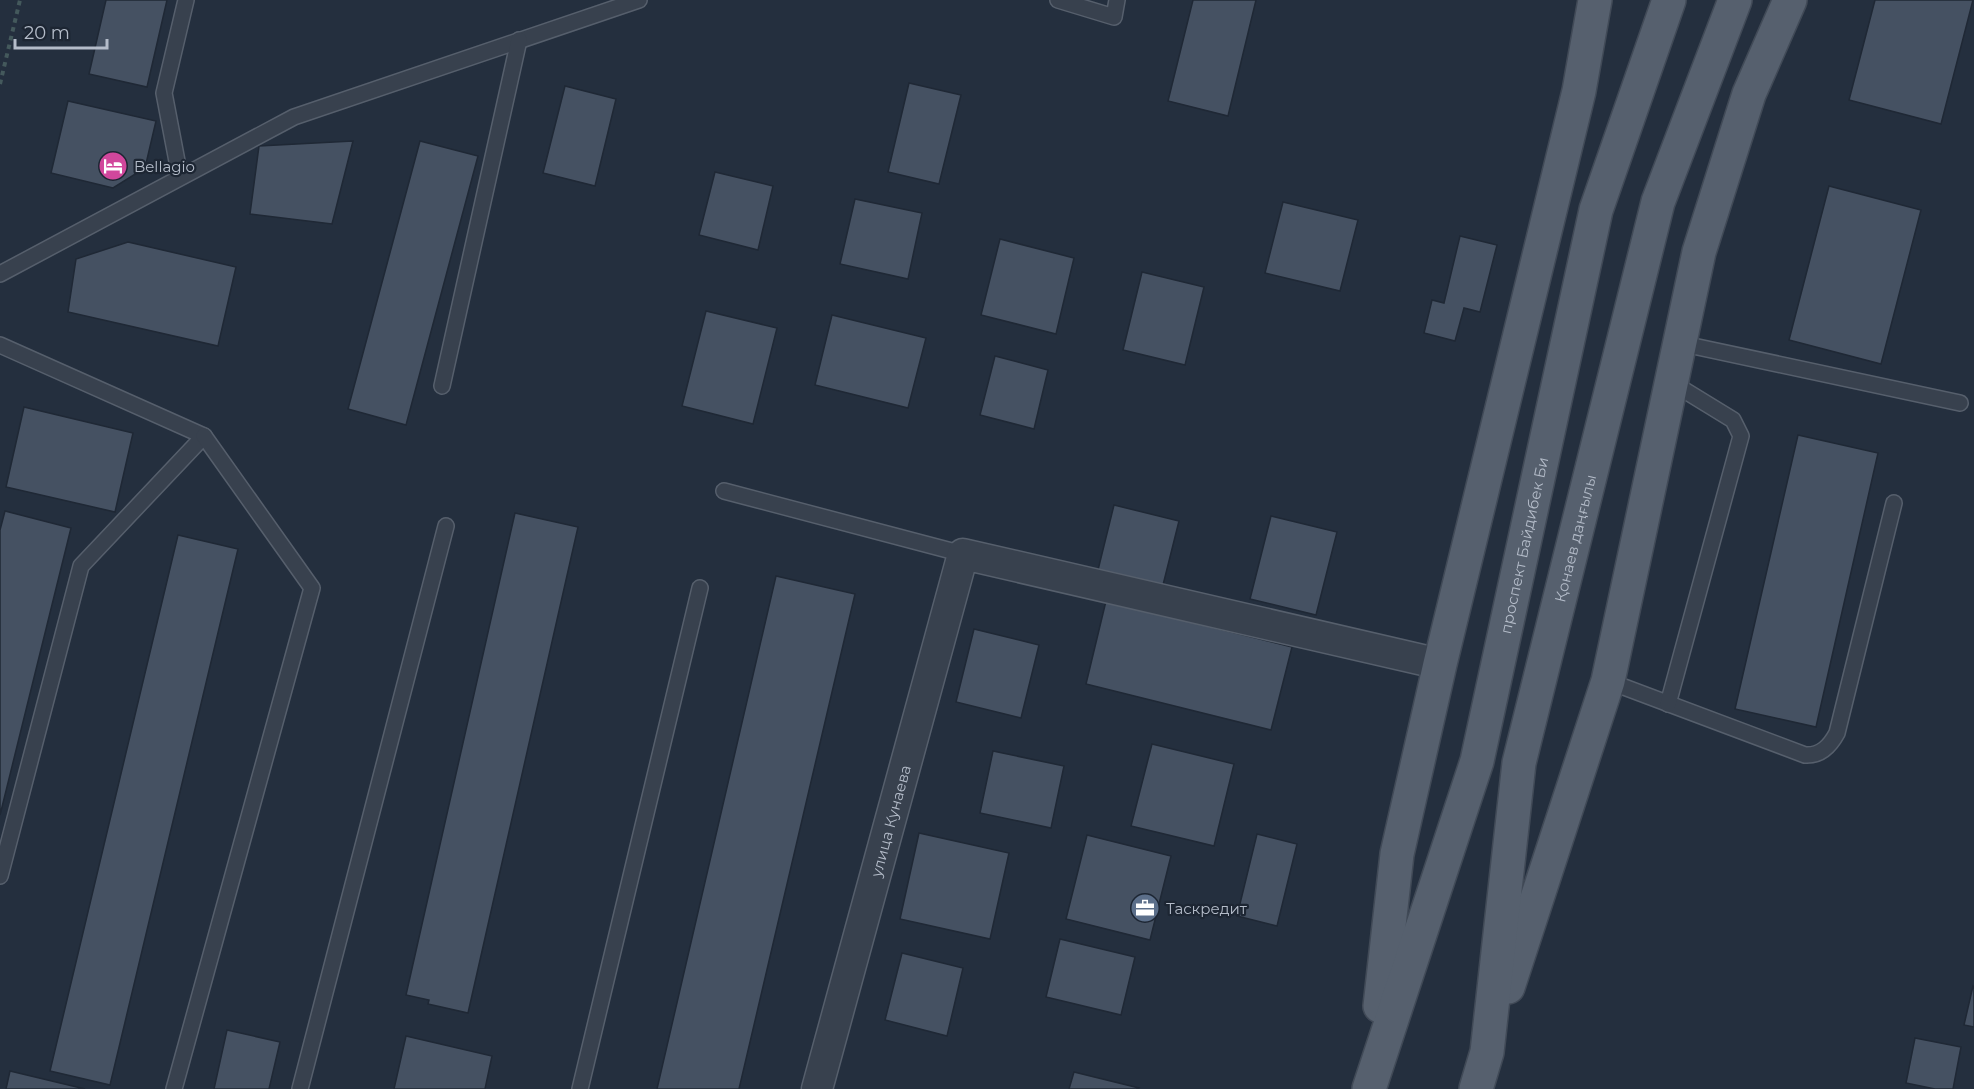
<svg xmlns="http://www.w3.org/2000/svg" width="1974" height="1089" viewBox="0 0 1974 1089" font-family="Montserrat,sans-serif">
  <style>
    .building { fill: #455162; stroke: #1f2835; stroke-width: 1.5 }
    .lines { fill: none; stroke-linecap: round; stroke-linejoin: round }
    .lane-casing { stroke: #565f6c; stroke-width: 18 }
    .street-casing { stroke: #565f6c; stroke-width: 33 }
    .primary-casing { stroke: #414a57; stroke-width: 36 }
    .path { stroke: #44595c; stroke-width: 4; stroke-dasharray: 4.5 4.5; stroke-linecap: butt }
    .lane { stroke: #38414e; stroke-width: 15 }
    .street { stroke: #38414e; stroke-width: 30 }
    .primary { stroke: #56606e; stroke-width: 33 }
    .labels { text-anchor: middle; dominant-baseline: central; stroke-width: 4.5; stroke-linejoin: round; paint-order: stroke }
    .poi-label { font-size: 15px; fill: #b4bcc9; stroke: #1d2633; text-anchor: start }
    .street-label { font-size: 15px; fill: #b4bcc9; stroke: #1d2633 }
  </style>
  <rect width="100%" height="100%" fill="#242f3e"/>
  <g class="building">
    <path d="M 106,0 L 167,0 L 147,87 L 89,74 Z"/>
    <path d="M 1193,0 L 1256,0 L 1228,116 L 1168,101 Z"/>
    <path d="M 1875,0 L 1973,0 L 1941,124 L 1849,100 Z"/>
    <path d="M 909,83 L 961,95 L 939,184 L 888,172 Z"/>
    <path d="M 565,86 L 616,99 L 595,186 L 543,173 Z"/>
    <path d="M 68,101 L 156,121 L 145,168 L 113,188 L 51,173 Z"/>
    <path d="M 353,141 L 332,224 L 250,214 L 259,146 Z"/>
    <path d="M 420,141 L 478,156 L 406,425 L 348,409 Z"/>
    <path d="M 715,172 L 773,186 L 758,250 L 699,235 Z"/>
    <path d="M 1829,186 L 1921,210 L 1881,364 L 1789,340 Z"/>
    <path d="M 855,199 L 922,213 L 908,279 L 840,264 Z"/>
    <path d="M 1283,202 L 1358,220 L 1340,291 L 1265,273 Z"/>
    <path d="M 1460,236 L 1497,245 L 1480,312 L 1464,308 L 1455,341 L 1424,333 L 1432,300 L 1444,303 Z"/>
    <path d="M 1000,239 L 1074,258 L 1056,334 L 981,315 Z"/>
    <path d="M 128,242 L 236,267 L 218,346 L 68,312 L 76,259 Z"/>
    <path d="M 1142,272 L 1204,287 L 1185,365 L 1123,350 Z"/>
    <path d="M 706,311 L 777,328 L 753,424 L 682,406 Z"/>
    <path d="M 832,315 L 926,338 L 908,408 L 815,385 Z"/>
    <path d="M 995,356 L 1048,370 L 1034,429 L 980,415 Z"/>
    <path d="M 24,407 L 133,433 L 115,512 L 6,487 Z"/>
    <path d="M 1798,435 L 1878,453 L 1816,727 L 1735,709 Z"/>
    <path d="M 1114,505 L 1179,521 L 1163,585 L 1098,570 Z"/>
    <path d="M 5,511 L 71,528 L 0,815 L 0,530 Z"/>
    <path d="M 515,513 L 578,527 L 468,1013 L 428,1004 L 429,1000 L 406,995 Z"/>
    <path d="M 1271,516 L 1337,532 L 1316,615 L 1250,599 Z"/>
    <path d="M 178,535 L 238,549 L 110,1085 L 50,1071 Z"/>
    <path d="M 776,576 L 855,594 L 739,1089 L 657,1089 Z"/>
    <path d="M 1106,601 L 1292,647 L 1271,730 L 1086,684 Z"/>
    <path d="M 974,629 L 1039,645 L 1021,718 L 956,702 Z"/>
    <path d="M 1152,744 L 1234,764 L 1214,846 L 1131,826 Z"/>
    <path d="M 993,751 L 1064,766 L 1051,828 L 980,813 Z"/>
    <path d="M 919,833 L 1009,853 L 990,939 L 900,919 Z"/>
    <path d="M 1257,834 L 1297,844 L 1277,926 L 1237,916 Z"/>
    <path d="M 1087,835 L 1171,856 L 1150,940 L 1066,919 Z"/>
    <path d="M 1060,939 L 1135,957 L 1121,1015 L 1046,997 Z"/>
    <path d="M 902,953 L 963,968 L 947,1036 L 885,1020 Z"/>
    <path d="M 1973,986 L 1974,987 L 1974,1027 L 1964,1025 Z"/>
    <path d="M 227,1030 L 280,1042 L 269,1089 L 214,1089 Z"/>
    <path d="M 406,1036 L 492,1056 L 485,1089 L 394,1089 Z"/>
    <path d="M 1915,1038 L 1961,1047 L 1953,1089 L 1935,1089 L 1906,1083 Z"/>
    <path d="M 10,1071 L 85,1089 L 6,1089 Z"/>
    <path d="M 1074,1072 L 1139,1088 L 1138,1089 L 1069,1089 Z"/>
  </g>
  <g class="lines">
    <g class="lane-casing">
      <g id="lane">
        <path d="M 1058,0 L 1114,17 L 1117,0"/>
        <path d="M 180,177 L 164,93 L 186,0"/>
        <path d="M 0,274 L 294,117 L 639,0"/>
        <path d="M 1679,343 L 1960,403"/>
        <path d="M 0,345 L 204,436 L 81,566 L 0,876"/>
        <path d="M 442,386 L 519,40"/>
        <path d="M 724,491 L 963,554"/>
        <path d="M 1608,681 L 1805,755 C 1821,756 1830,746 1837,733 L 1894,503"/>
        <path d="M 1668,704 L 1741,436 L 1733,420 L 1671,382"/>
        <path d="M 174,1089 L 312,588 L 204,436"/>
        <path d="M 300,1089 L 446,526"/>
        <path d="M 580,1089 L 700,588"/>
      </g>
    </g>
    <g class="street-casing">
      <g id="street">
        <path id="s1" d="M 817,1089 L 963,554 L 1440,664"/>
      </g>
    </g>
    <g class="primary-casing">
      <g id="primary">
        <path d="M 1508,987 L 1608,681 L 1699,252 L 1749,94 L 1790,0"/>
        <path d="M 1380,1006 L 1397,854 L 1440,664 L 1579,91 L 1595,0"/>
        <path id="s2" d="M 1369,1089 L 1477,761 L 1596,210 L 1669,0"/>
        <path id="s3" d="M 1476,1089 L 1487,1052 L 1519,763 L 1658,202 L 1735,0"/>
      </g>
    </g>
    <path class="path" d="M 0,84 L 20,0"/>
    <use href="#lane" class="lane"/>
    <use href="#street" class="street"/>
    <use href="#primary" class="primary"/>
  </g>
  <defs>
    <g id="hotel-disc" transform="scale(1.5)"><circle r="9.5" fill="#d1479c" stroke="#1d2633"/><path d="M-6-4.5h1.5V1H6V5H4.5V3h-9V5H-6ZM-4 0a1.8 1.8 0 1 1 3.6 0ZM.5 0V-2.5h3Q6-2.5 6 0Z" fill="#fff"/></g>
    <g id="office-disc" transform="scale(1.5)"><circle r="9.5" fill="#5c6f8a" stroke="#1d2633"/><path d="M-6-3h4V-5.5h4V-3h4V5H-6ZM-1-4.5V-3h2v-1.5ZM-6 0V1H6V0Z" fill="#fff"/></g>
  </defs>
  <g fill-rule="evenodd">
    <use href="#hotel-disc" x="113" y="166"/>
    <use href="#office-disc" x="1145" y="908"/>
  </g>
  <g class="labels">
    <g class="poi-label">
      <text x="134" y="166">Bellagio</text>
      <text x="1166" y="908">Таскредит</text>
    </g>
    <g class="street-label">
      <text stroke="none"><textPath href="#s3" startOffset="561">Қонаев даңғылы</textPath></text>
      <text stroke="none"><textPath href="#s2" startOffset="566">проспект Байдибек Би</textPath></text>
      <text stroke="none"><textPath href="#s1" startOffset="278">улица Кунаева</textPath></text>
    </g>
  </g>
  <path d="M15 39v9h92v-9" fill="none" stroke="#b4bcc9" stroke-width="3"/>
  <text x="24" y="39" font-size="18" fill="#b4bcc9" stroke="#1d2633" stroke-width="4.5" paint-order="stroke">20 m</text>
</svg>
